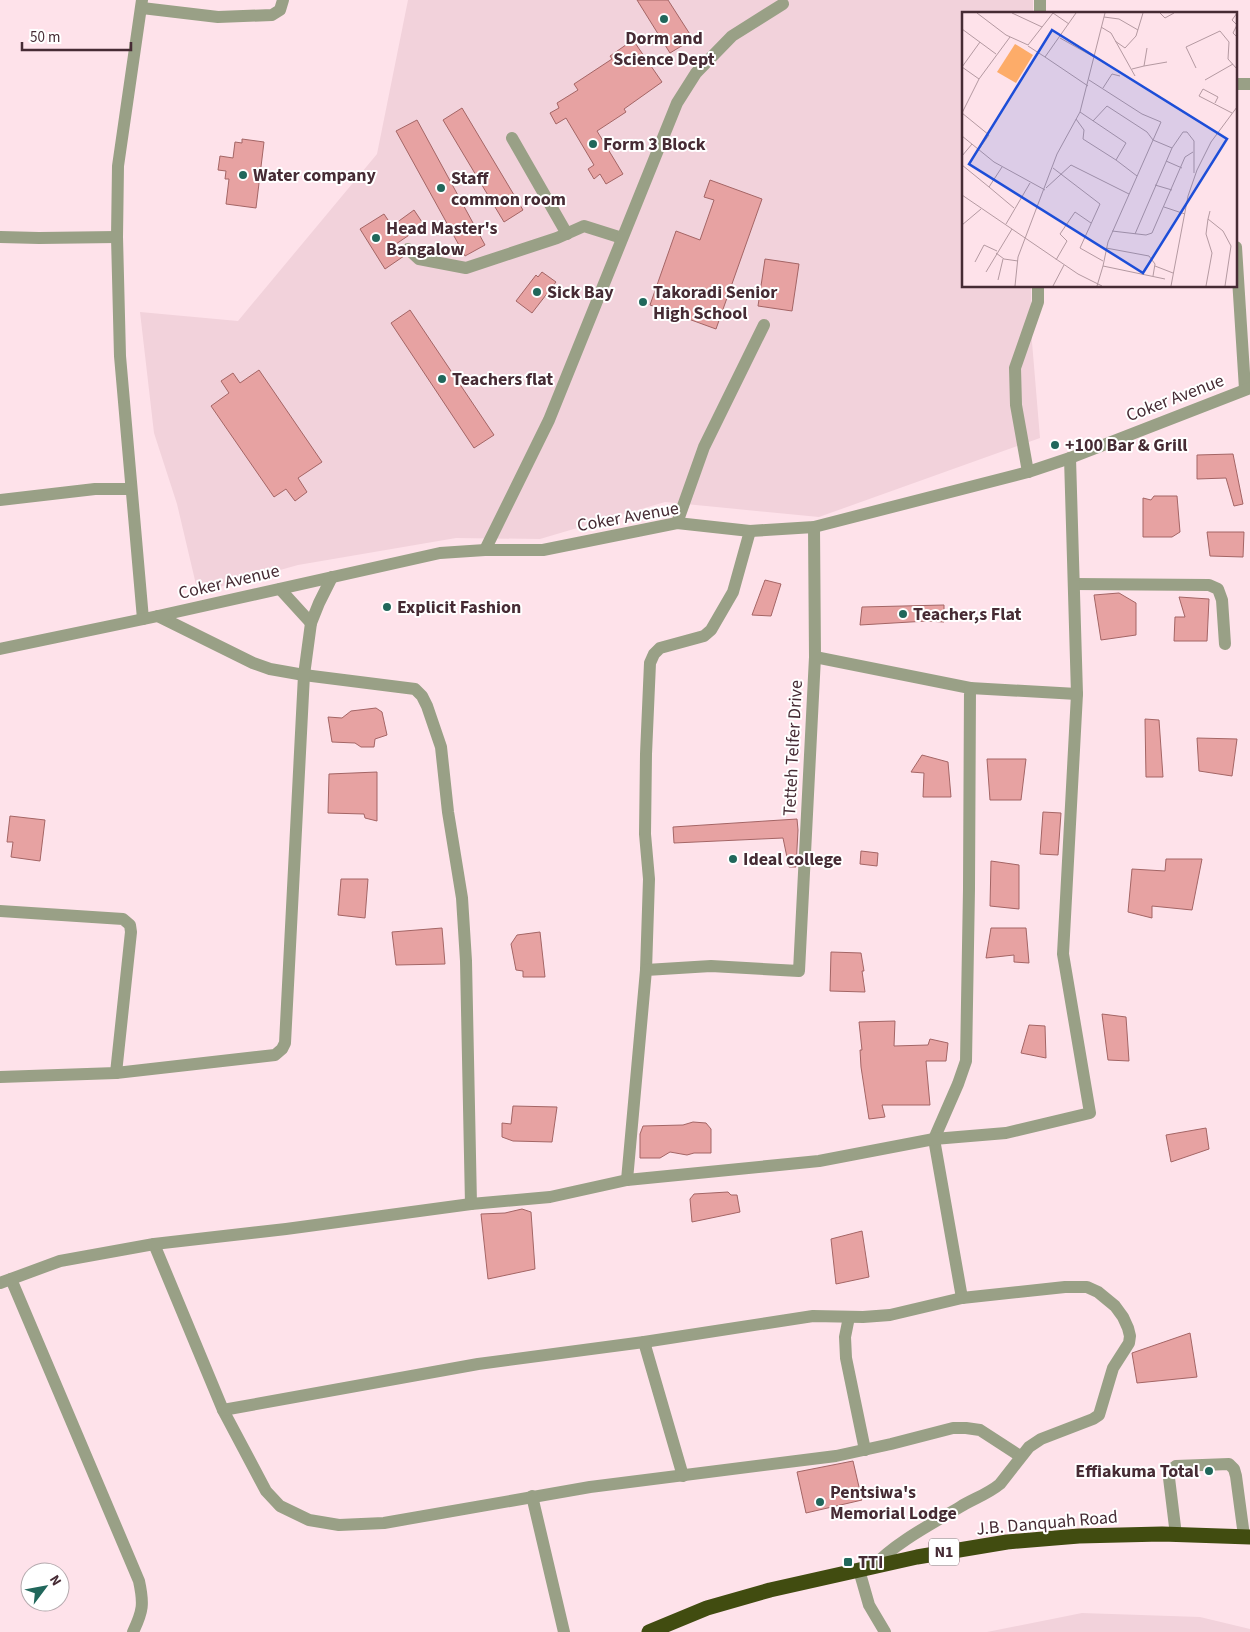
<svg xmlns="http://www.w3.org/2000/svg" width="1250" height="1632" viewBox="0 0 1250 1632" font-family="'Source Sans 3',sans-serif">
  <style>
    .built { fill: #f2d2db }
    .building { fill: #e7a2a2; stroke: #a46565 }
    .lines { fill: none; stroke-linecap: round; stroke-linejoin: round }
    .minor { stroke: #99a086; stroke-width: 12 }
    .highway { stroke: #414c10; stroke-width: 15 }
    .poi-dot { fill: #21675b; stroke: #fff; stroke-width: 2 }
    .labels { text-anchor: middle; dominant-baseline: central; stroke-width: 4; stroke-linejoin: round; paint-order: stroke }
    .shield { fill: #fff; stroke: #7e6b71; stroke-width: 1 }
    .shield-label { font-size: 16px; font-weight: bold; fill: #462b34 }
    .poi-label { font-size: 18px; font-weight: bold; fill: #462b34; stroke: #fff; text-anchor: start }
    .street-label { font-size: 18px; fill: #462b34; stroke: #fff }
    .inset-road { fill: none; stroke: #b499a1; stroke-width: 1 }
    .view { fill: #1d4ed8; fill-opacity: 0.15; stroke: #1d4ed8; stroke-width: 2.5 }
    .inset-edge { fill: none; stroke: #462b34; stroke-width: 2.5 }
  </style>
  <rect width="100%" height="100%" fill="#fee2ea"/>
  <g class="built">
    <path d="M 408,0 L 1033,0 L 1033,14 L 964,14 L 964,286 L 1031,286 L 1032,342 L 1040,438 L 819,517 L 665,502 L 540,539 L 456,538 L 298,565 L 198,593 L 177,504 L 154,433 L 140,312 L 238,321 L 377,154 Z"/>
    <path d="M 1082,1613 L 1200,1617 L 1250,1629 L 1250,1632 L 987,1632 Z"/>
  </g>
  <g class="building">
    <path d="M 637,0 L 668,0 L 693,39 L 670,53 Z"/>
    <path d="M 633,40 L 662,82 L 624,109 L 626,112 L 597,131 L 623,174 L 606,184 L 600,174 L 594,179 L 588,169 L 594,165 L 566,118 L 556,124 L 550,113 L 559,108 L 557,103 L 578,90 L 574,84 L 612,59 L 610,56 Z"/>
    <path d="M 462,108 L 523,210 L 504,222 L 443,120 Z"/>
    <path d="M 417,120 L 485,245 L 465,256 L 396,131 Z"/>
    <path d="M 242,139 L 264,142 L 256,208 L 226,204 L 229,179 L 225,179 L 226,171 L 218,170 L 220,156 L 233,158 L 235,142 L 242,143 Z"/>
    <path d="M 710,180 L 762,199 L 716,329 L 650,305 L 676,231 L 700,240 L 714,200 L 704,197 Z"/>
    <path d="M 414,210 L 424,225 L 396,244 L 404,256 L 385,269 L 360,229 L 384,214 L 392,226 Z"/>
    <path d="M 765,259 L 799,264 L 792,311 L 758,306 Z"/>
    <path d="M 542,272 L 556,282 L 532,313 L 516,301 L 536,275 L 538,277 Z"/>
    <path d="M 410,310 L 494,435 L 474,448 L 391,323 Z"/>
    <path d="M 259,370 L 322,462 L 298,478 L 307,492 L 295,501 L 286,489 L 274,497 L 211,406 L 229,393 L 221,381 L 233,373 L 240,383 Z"/>
    <path d="M 1233,454 L 1243,504 L 1234,506 L 1226,478 L 1197,479 L 1197,455 Z"/>
    <path d="M 1154,496 L 1177,496 L 1180,532 L 1172,537 L 1143,537 L 1143,498 L 1151,500 Z"/>
    <path d="M 1207,532 L 1244,532 L 1243,557 L 1210,556 Z"/>
    <path d="M 765,580 L 781,584 L 771,616 L 752,615 Z"/>
    <path d="M 1119,593 L 1136,603 L 1136,635 L 1101,640 L 1094,595 Z"/>
    <path d="M 1179,597 L 1209,599 L 1207,641 L 1174,641 L 1175,617 L 1185,617 Z"/>
    <path d="M 944,605 L 944,622 L 927,621 L 860,625 L 862,607 Z"/>
    <path d="M 376,708 L 382,712 L 387,735 L 375,739 L 374,747 L 361,747 L 355,743 L 332,742 L 328,717 L 342,718 L 351,711 Z"/>
    <path d="M 1145,719 L 1159,720 L 1163,777 L 1146,777 Z"/>
    <path d="M 1197,738 L 1237,739 L 1232,776 L 1199,771 Z"/>
    <path d="M 922,755 L 948,762 L 951,797 L 923,797 L 924,773 L 911,772 Z"/>
    <path d="M 987,759 L 1026,759 L 1021,800 L 990,800 Z"/>
    <path d="M 377,772 L 377,821 L 365,818 L 364,814 L 328,813 L 329,774 Z"/>
    <path d="M 1043,812 L 1061,813 L 1058,855 L 1040,854 Z"/>
    <path d="M 10,816 L 45,820 L 40,861 L 11,857 L 13,842 L 7,842 Z"/>
    <path d="M 797,819 L 798,830 L 796,867 L 789,867 L 783,838 L 674,843 L 673,827 Z"/>
    <path d="M 861,851 L 878,853 L 877,866 L 860,864 Z"/>
    <path d="M 1166,859 L 1202,859 L 1192,910 L 1152,906 L 1152,918 L 1128,912 L 1132,869 L 1165,871 Z"/>
    <path d="M 991,861 L 1019,865 L 1019,909 L 990,906 Z"/>
    <path d="M 341,879 L 368,879 L 365,918 L 338,915 Z"/>
    <path d="M 442,928 L 445,964 L 396,965 L 392,932 Z"/>
    <path d="M 991,928 L 1026,928 L 1029,963 L 1014,962 L 1014,955 L 986,958 Z"/>
    <path d="M 540,932 L 545,977 L 523,977 L 523,971 L 516,970 L 511,944 L 517,935 Z"/>
    <path d="M 831,952 L 861,953 L 864,971 L 862,971 L 865,992 L 830,991 Z"/>
    <path d="M 1102,1014 L 1126,1017 L 1129,1061 L 1108,1060 Z"/>
    <path d="M 895,1021 L 894,1046 L 928,1045 L 930,1039 L 948,1043 L 946,1061 L 926,1061 L 930,1105 L 882,1105 L 885,1117 L 869,1119 L 861,1067 L 860,1050 L 862,1050 L 859,1022 Z"/>
    <path d="M 1029,1025 L 1045,1026 L 1046,1058 L 1021,1053 Z"/>
    <path d="M 513,1106 L 557,1107 L 552,1142 L 513,1141 L 502,1137 L 502,1123 L 511,1124 Z"/>
    <path d="M 693,1122 L 706,1123 L 711,1129 L 711,1153 L 694,1153 L 687,1155 L 670,1152 L 660,1158 L 640,1158 L 640,1134 L 643,1126 L 683,1125 Z"/>
    <path d="M 1206,1128 L 1209,1149 L 1171,1162 L 1166,1135 Z"/>
    <path d="M 728,1192 L 731,1195 L 737,1195 L 740,1212 L 692,1222 L 690,1199 L 694,1194 Z"/>
    <path d="M 522,1209 L 531,1212 L 535,1269 L 488,1279 L 481,1214 L 505,1213 Z"/>
    <path d="M 862,1231 L 869,1277 L 836,1284 L 831,1239 Z"/>
    <path d="M 1190,1333 L 1197,1377 L 1137,1383 L 1132,1353 Z"/>
    <path d="M 853,1461 L 862,1500 L 806,1513 L 797,1472 Z"/>
  </g>
  <g class="lines">
    <g class="minor">
      <path d="M 142,0 L 118,166 L 117,237 L 120,356 L 143,619"/>
      <path d="M 142,8 L 218,17 L 272,15 L 280,10 L 283,0"/>
      <path d="M 1040,14 L 1040,0"/>
      <path d="M 1236,84 L 1250,84"/>
      <path d="M 512,138 L 567,234"/>
      <path d="M 0,237 L 39,238 L 117,237"/>
      <path d="M 1236,247 L 1245,389"/>
      <path d="M 408,249 L 419,259 L 466,268 L 557,238 L 584,226 L 622,238"/>
      <path d="M 1028,472 L 1016,405 L 1015,368 L 1038,302 L 1038,286"/>
      <path d="M 0,500 L 95,489 L 131,489"/>
      <path d="M 677,523 L 704,447 L 764,325"/>
      <path d="M 485,550 L 549,420 L 677,103 L 696,73 L 732,36 L 783,4"/>
      <path d="M 1074,584 L 1209,585 L 1218,589 L 1222,600 L 1225,644"/>
      <path d="M 280,589 L 311,623"/>
      <path d="M 158,616 L 253,663 L 270,669 L 304,675 L 415,689 L 422,696 L 427,706 L 441,747 L 448,812 L 462,898 L 466,961 L 471,1204"/>
      <path d="M 0,649 L 158,616 L 440,553 L 485,550 L 543,550 L 677,523 L 750,531 L 814,527 L 1028,472 L 1070,458 L 1250,388"/>
      <path d="M 815,657 L 970,688 L 969,889 L 966,1061 L 958,1084 L 934,1139 L 962,1298"/>
      <path d="M 970,688 L 1077,694"/>
      <path d="M 0,911 L 123,919 L 130,925 L 131,932 L 116,1073"/>
      <path d="M 646,970 L 649,879 L 645,834 L 646,754 L 650,663 L 654,654 L 660,648 L 704,636 L 711,630 L 733,592 L 750,531"/>
      <path d="M 0,1077 L 116,1073 L 275,1055 L 282,1049 L 285,1043 L 304,675 L 311,623 L 319,603 L 332,577"/>
      <path d="M 627,1180 L 646,970 L 711,966 L 799,971 L 815,657 L 814,527"/>
      <path d="M 154,1244 L 223,1410 L 266,1491 L 280,1506 L 309,1520 L 339,1525 L 384,1523 L 590,1487 L 836,1456 L 891,1444 L 953,1428 L 966,1428 L 980,1430 L 1020,1456"/>
      <path d="M 11,1279 L 139,1581 C 144,1604 143,1611 133,1632"/>
      <path d="M 0,1283 L 60,1261 L 154,1244 L 286,1229 L 471,1204 L 550,1197 L 627,1180 L 819,1161 L 934,1139 L 1006,1133 L 1090,1113 L 1063,954 L 1077,694 L 1070,458"/>
      <path d="M 849,1317 L 845,1337 L 846,1358 L 865,1450"/>
      <path d="M 644,1342 L 683,1476"/>
      <path d="M 223,1410 L 478,1364 L 644,1342 L 813,1316 L 863,1317 L 890,1315 L 962,1298 L 1065,1287 L 1087,1287 L 1098,1292 L 1115,1306 L 1123,1317 L 1128,1328 L 1130,1336 L 1129,1343 L 1113,1368 L 1099,1415 L 1093,1419 L 1041,1439 L 1029,1447 L 1000,1484 C 988,1494 973,1499 960,1507 C 933,1523 893,1544 873,1567"/>
      <path d="M 532,1496 L 564,1632"/>
      <path d="M 1176,1535 L 1169,1478 L 1171,1470 L 1176,1466 L 1229,1464 L 1234,1469 L 1236,1476 L 1244,1536"/>
      <path d="M 859,1570 L 869,1605 L 885,1632"/>
    </g>
    <path class="highway" d="M 649,1632 L 707,1608 L 770,1590 L 917,1557 L 1007,1542 L 1079,1536 L 1162,1534 L 1250,1537"/>
  </g>
  <g class="poi-dot">
    <circle cx="664" cy="19" r="5"/>
    <circle cx="593" cy="144" r="5"/>
    <circle cx="243" cy="175" r="5"/>
    <circle cx="441" cy="188" r="5"/>
    <circle cx="376" cy="238" r="5"/>
    <circle cx="537" cy="292" r="5"/>
    <circle cx="643" cy="302" r="5"/>
    <circle cx="442" cy="379" r="5"/>
    <circle cx="1055" cy="445" r="5"/>
    <circle cx="387" cy="607" r="5"/>
    <circle cx="903" cy="614" r="5"/>
    <circle cx="733" cy="859" r="5"/>
    <circle cx="1209" cy="1471" r="5"/>
    <circle cx="820" cy="1502" r="5"/>
    <rect x="843" y="1557" width="10" height="10" rx="2.5"/>
  </g>
  <g class="labels">
    <rect class="shield" x="929" y="1538.5" width="30" height="27" rx="4"/>
    <g class="shield-label">
      <text x="944" y="1552">N1</text>
    </g>
    <g class="poi-label">
      <text x="664" y="38" text-anchor="middle">Dorm and<tspan x="664" dy="21">Science Dept</tspan></text>
      <text x="603" y="144">Form 3 Block</text>
      <text x="253" y="175">Water company</text>
      <text x="451" y="178">Staff<tspan x="451" dy="21">common room</tspan></text>
      <text x="386" y="228">Head Master's<tspan x="386" dy="21">Bangalow</tspan></text>
      <text x="547" y="292">Sick Bay</text>
      <text x="653" y="292">Takoradi Senior<tspan x="653" dy="21">High School</tspan></text>
      <text x="452" y="379">Teachers flat</text>
      <text x="1065" y="445">+100 Bar &amp; Grill</text>
      <text x="397" y="607">Explicit Fashion</text>
      <text x="913" y="614">Teacher,s Flat</text>
      <text x="743" y="859">Ideal college</text>
      <text x="1199" y="1471" text-anchor="end">Effiakuma Total</text>
      <text x="830" y="1492">Pentsiwa's<tspan x="830" dy="21">Memorial Lodge</tspan></text>
      <text x="858" y="1562">TTI</text>
    </g>
    <g class="street-label">
      <text transform="translate(1175 398) rotate(-21)">Coker Avenue</text>
      <text transform="translate(628 517) rotate(-10)">Coker Avenue</text>
      <text transform="translate(229 582) rotate(-13)">Coker Avenue</text>
      <text transform="translate(793 748) rotate(-87)">Tetteh Telfer Drive</text>
      <text transform="translate(1047 1523) rotate(-5)">J.B. Danquah Road</text>
    </g>
  </g>
  <g transform="translate(962 12)">
    <rect width="275" height="275" fill="#fee2ea"/>
    <path d="M 53,32 L 71,43 L 54,71 L 35,60 Z" fill="#fdac69"/>
    <path class="inset-road" d="M 15,1 L 44,23 L 66,33 L 91,1M 50,1 L 80,15M 91,1 L 107,12M 198,1 L 203,6 L 212,1M 275,1 L 270,8 L 275,13 L 271,21 L 275,25M 142,5 L 157,7 L 176,18M 139,15 L 149,21 L 173,64M 0,17 L 34,42M 98,26 L 132,45M 153,29 L 163,36 L 174,24 L 181,1M 66,34 L 83,45 L 114,1M 83,45 L 126,74M 182,54 L 205,50M 0,55 L 18,30M 0,55 L 17,67M 234,56 L 224,35 L 258,19 L 267,30 L 266,47 L 275,57M 170,57 L 182,54 L 185,36M 127,68 L 180,102 L 199,110 L 146,230 L 141,254M 243,68 L 271,52M 141,76 L 150,62 L 158,64M 253,91 L 256,85 L 241,77 L 237,84 L 270,101M 118,100 L 164,131 L 154,148 L 175,164M 0,101 L 17,67 L 48,25M 0,101 L 27,123 L 17,137M 114,107 L 122,118 L 121,127 L 154,148M 131,109 L 145,94 L 185,120 L 191,128 L 210,136M 0,124 L 32,150 L 83,178M 0,144 L 10,132M 204,149 L 220,156M 0,153 L 27,175 L 40,155M 91,156 L 138,192 L 118,236 L 141,249M 193,173 L 210,178M 27,175 L 52,196M 84,176 L 109,153 L 167,182M 0,183 L 116,262 L 140,274M 202,195 L 223,202M 248,199 L 246,207 L 261,219 L 269,234 L 263,274M 44,212 L 68,171M 0,213 L 19,197M 150,219 L 184,223 L 190,221 L 223,145 L 231,140M 173,222 L 210,136 L 221,120 L 225,120 L 232,129 L 232,161M 144,236 L 187,244 L 193,252 L 191,264M 34,241 L 42,247 L 56,249M 94,248 L 105,229 L 98,222 L 113,200 L 129,211M 13,250 L 22,233 L 35,239M 193,254 L 211,261M 24,260 L 50,217M 36,268 L 41,247M 53,274 L 56,245 L 95,142 L 118,100 L 143,1M 91,274 L 102,253M 135,274 L 141,254 L 203,267M 209,274 L 226,184 L 235,158 L 249,130 L 275,95M 244,274 L 250,241 L 244,222 L 246,207"/>
    <path class="view" d="M 90,18 L 265,127 L 181,261 L 7,152 Z"/>
    <rect width="275" height="275" class="inset-edge"/>
  </g>
  <g transform="translate(45 1587) rotate(58)"><circle r="24" fill="#ffffff" stroke="#b5aaae"/>
  <path d="M0-4L9 19L0 12L-9 19Z" fill="#21675b"/>
  <text y="-8" font-size="14" font-weight="bold" text-anchor="middle" fill="#462b34">N</text>
  </g>
  <path d="M22 42v8h109v-8" fill="none" stroke="#462b34" stroke-width="2.5"/>
  <text x="30" y="42" font-size="15" fill="#462b34" stroke="#ffffff" stroke-width="4" paint-order="stroke">50 m</text>
</svg>
